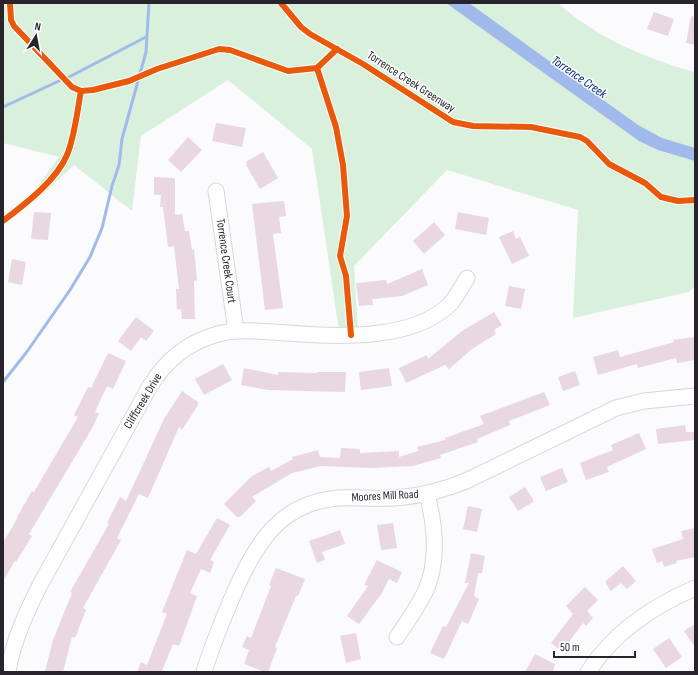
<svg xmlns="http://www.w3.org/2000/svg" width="698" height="675" viewBox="0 0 698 675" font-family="'Sofia Sans Condensed',sans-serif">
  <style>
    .green { fill: #d9f1dc }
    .water { fill: #a0baeb }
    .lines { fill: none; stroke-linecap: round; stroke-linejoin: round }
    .stream { stroke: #a0baeb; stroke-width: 3 }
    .building { fill: #e9d8df }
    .minor-casing { stroke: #d9d7dd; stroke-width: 17 }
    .minor { stroke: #fefeff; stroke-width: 15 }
    .cycleway-casing { stroke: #fff; stroke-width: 8 }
    .cycleway { stroke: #e8590c; stroke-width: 6 }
    .labels { text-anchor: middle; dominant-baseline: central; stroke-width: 3; stroke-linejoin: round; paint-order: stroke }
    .street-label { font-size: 12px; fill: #27242c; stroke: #fff }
    .water-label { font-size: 13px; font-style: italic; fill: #072a7a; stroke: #fff }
  </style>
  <rect width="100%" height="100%" fill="#fbfafd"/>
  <path class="green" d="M 3,3 L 558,3 C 595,37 647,59 695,72 L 695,286 L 689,292 L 573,318 L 578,210 L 447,170 L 354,266 L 358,330 L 339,331 L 312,149 L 228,80 L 141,136 L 132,211 L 74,165 L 38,199 L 3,226 L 3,217 L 32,194 L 59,157 L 3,143 Z"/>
  <path class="water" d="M 446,3 L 469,3 L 638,125 L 662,138 L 695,148 L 695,161 L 658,150 L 639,141 Z"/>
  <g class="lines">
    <g class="stream">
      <path d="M 67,78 L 146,37"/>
      <path d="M 3,107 L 59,81"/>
      <path d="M 3,382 L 26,353 L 70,290 L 90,257 L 102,228 L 112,186 L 119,165 L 122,139 L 146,52 L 149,3"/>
    </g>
  </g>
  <g class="building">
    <path d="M 654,12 L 674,19 L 668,36 L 647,29 Z"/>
    <path d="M 691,16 L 695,17 L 695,45 L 686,43 Z"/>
    <path d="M 216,123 L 246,128 L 242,147 L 212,141 Z"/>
    <path d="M 188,137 L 202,150 L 181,172 L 168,160 Z"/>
    <path d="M 263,152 L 278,178 L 260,189 L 246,165 L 246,162 Z"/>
    <path d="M 154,177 L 175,178 L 175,215 L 182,214 L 185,231 L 189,231 L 192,250 L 194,249 L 197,280 L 194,281 L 195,319 L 182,319 L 181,309 L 177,310 L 176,289 L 179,289 L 174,246 L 168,247 L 163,207 L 160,207 L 161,195 L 154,195 Z"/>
    <path d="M 284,201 L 286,216 L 279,217 L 281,233 L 273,234 L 283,308 L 265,310 L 252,204 Z"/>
    <path d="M 34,212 L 51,213 L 48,240 L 31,239 Z"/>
    <path d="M 458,212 L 489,218 L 486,235 L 455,229 Z"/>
    <path d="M 434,222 L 445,235 L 424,254 L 413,241 Z"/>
    <path d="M 513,231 L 516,239 L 520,237 L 529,256 L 512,264 L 499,237 Z"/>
    <path d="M 12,259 L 26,262 L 22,285 L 8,282 Z"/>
    <path d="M 422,269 L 428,285 L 402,296 L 372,299 L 373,305 L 359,306 L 356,283 L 386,280 L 387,284 Z"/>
    <path d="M 509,286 L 525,289 L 521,309 L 505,306 Z"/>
    <path d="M 494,312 L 502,325 L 494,330 L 496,334 L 472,349 L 449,369 L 445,365 L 406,383 L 399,368 L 427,355 L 428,359 L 462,331 Z"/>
    <path d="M 136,317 L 154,331 L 146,341 L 141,337 L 131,351 L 118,341 Z"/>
    <path d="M 695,337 L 695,360 L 677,363 L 676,358 L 638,368 L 637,364 L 598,375 L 593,357 L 618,350 L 620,357 L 674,342 L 673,340 Z"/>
    <path d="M 108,353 L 126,361 L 113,389 L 107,386 L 95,412 L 99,414 L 91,430 L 29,534 L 32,536 L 16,562 L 15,561 L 3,581 L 3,543 L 18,517 L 17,517 L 32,491 L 34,492 L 78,417 L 74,415 L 88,387 L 91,388 Z"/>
    <path d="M 223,364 L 232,380 L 204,395 L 195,379 Z"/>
    <path d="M 244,368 L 278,375 L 278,372 L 317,373 L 317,372 L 346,372 L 345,392 L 268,390 L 241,385 Z"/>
    <path d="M 389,368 L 392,386 L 361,390 L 359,372 Z"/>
    <path d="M 575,371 L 580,385 L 563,391 L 558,377 Z"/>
    <path d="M 182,391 L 198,402 L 198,405 L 182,430 L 179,427 L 148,498 L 139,494 L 117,538 L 121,540 L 83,608 L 86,610 L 75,638 L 72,637 L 63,672 L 45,671 L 53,640 L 72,593 L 70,592 L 109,524 L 107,523 L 120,497 L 126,501 L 164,419 Z"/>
    <path d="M 544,392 L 550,405 L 509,421 L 510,425 L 477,439 L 478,442 L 440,455 L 441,458 L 413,466 L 370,468 L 321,466 L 292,473 L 252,497 L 256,501 L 240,517 L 237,517 L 224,504 L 252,476 L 269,467 L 271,471 L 293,459 L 292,457 L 318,450 L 320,457 L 340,458 L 341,448 L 360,449 L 360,453 L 399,451 L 399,457 L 418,451 L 417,447 L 445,440 L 445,438 L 484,424 L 480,416 Z"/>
    <path d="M 685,425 L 686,432 L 695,432 L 695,440 L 658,444 L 656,429 Z"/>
    <path d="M 639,433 L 646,449 L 607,467 L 609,472 L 586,480 L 580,463 L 613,450 L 611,445 Z"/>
    <path d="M 562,468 L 568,482 L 546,491 L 540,477 Z"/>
    <path d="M 525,487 L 533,499 L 533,502 L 518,511 L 509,497 Z"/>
    <path d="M 468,506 L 482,509 L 477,532 L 463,529 Z"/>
    <path d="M 217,518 L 230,525 L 210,560 L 214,562 L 210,573 L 201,569 L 190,593 L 197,596 L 179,646 L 173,644 L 162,671 L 164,672 L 137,672 L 141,662 L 147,665 L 167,614 L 162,612 L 187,550 L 196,554 Z"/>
    <path d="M 393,523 L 397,548 L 381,550 L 377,525 Z"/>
    <path d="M 695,528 L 695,557 L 676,561 L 677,563 L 664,567 L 662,561 L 657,563 L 652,549 L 683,539 L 681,531 Z"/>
    <path d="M 340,530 L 345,544 L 322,552 L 325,560 L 317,563 L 309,541 Z"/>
    <path d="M 471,553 L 485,556 L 482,573 L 478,573 L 474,596 L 479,599 L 468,624 L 462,621 L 444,659 L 430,653 L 443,626 L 446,627 L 469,583 L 465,583 Z"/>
    <path d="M 377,560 L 402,572 L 397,583 L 389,579 L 382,593 L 359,624 L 347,616 L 368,586 L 364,585 Z"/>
    <path d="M 623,566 L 636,581 L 627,589 L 621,583 L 611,591 L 606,584 L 606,581 Z"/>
    <path d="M 276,568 L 305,579 L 298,596 L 296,596 L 275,647 L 277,648 L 268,672 L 265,672 L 244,664 L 249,650 L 242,647 L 247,636 L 251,638 L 271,586 L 269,585 Z"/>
    <path d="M 585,587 L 598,600 L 587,611 L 593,618 L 586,626 L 583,623 L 562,651 L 551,643 L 573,614 L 566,606 Z"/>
    <path d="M 695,624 L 695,647 L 684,631 Z"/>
    <path d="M 356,633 L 361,659 L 346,663 L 340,636 Z"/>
    <path d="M 669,638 L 682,657 L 666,668 L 653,649 Z"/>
    <path d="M 535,654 L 555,664 L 553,672 L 525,672 Z"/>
  </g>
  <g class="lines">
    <g class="minor-casing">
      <g id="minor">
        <path d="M 216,191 L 236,331"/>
        <path d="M 397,637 C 407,622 418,607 426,590 C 439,560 435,525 427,494"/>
        <path d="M 8,672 C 13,641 26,613 40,585 L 150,386 C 166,360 188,342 218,334 C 240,328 265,332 288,333 C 335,337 415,341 451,303 C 457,296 462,286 467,278"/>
        <path d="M 204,672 C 212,645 223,619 234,593 C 255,545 279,503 338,498 C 360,497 382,500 404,497 C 426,495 446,489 466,481 L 616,408 L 644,401 L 695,396"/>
        <path d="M 588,672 C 613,633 653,606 695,588"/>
      </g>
    </g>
    <use href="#minor" class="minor"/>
    <g class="cycleway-casing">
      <g id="cycleway">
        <path d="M 10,3 L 11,20 L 14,26 L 72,87 L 81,91 L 93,90 L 129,81 L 157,69 L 219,49 L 230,50 L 288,71 L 317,68 L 337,49"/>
        <path d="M 281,3 L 301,27 L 310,34 L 363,64 L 453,122 L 473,126 L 531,127 L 580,137 L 587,141 L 609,164 L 645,183 L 661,197 L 678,201 L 695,200"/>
        <path d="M 317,68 L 336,127 L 343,165 L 347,216 L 340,256 L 346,276 L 351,335"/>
        <path d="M 3,221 C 25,204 56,181 67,155 C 75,135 77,112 81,91"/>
      </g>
    </g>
    <use href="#cycleway" class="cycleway"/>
  </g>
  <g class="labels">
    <g class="street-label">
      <text transform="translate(411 82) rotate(33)">Torrence Creek Greenway</text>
      <text transform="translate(226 261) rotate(82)">Torrence Creek Court</text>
      <text transform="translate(143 401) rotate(-59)">Cliffcreek Drive</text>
      <text transform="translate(385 496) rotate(-3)">Moores Mill Road</text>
    </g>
    <g class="water-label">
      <text transform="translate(579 77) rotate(35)">Torrence Creek</text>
    </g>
  </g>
  <rect width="698" height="675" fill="none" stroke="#27242c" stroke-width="8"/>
  <g transform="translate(36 36) rotate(11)" stroke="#ffffff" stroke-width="3" paint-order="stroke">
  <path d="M0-3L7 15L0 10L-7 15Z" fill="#27242c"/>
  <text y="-6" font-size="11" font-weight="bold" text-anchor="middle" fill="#27242c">N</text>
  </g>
  <path d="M554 651v6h81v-6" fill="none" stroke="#27242c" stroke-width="2"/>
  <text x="560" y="651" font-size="12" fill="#27242c" stroke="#ffffff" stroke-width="3" paint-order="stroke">50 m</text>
</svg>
